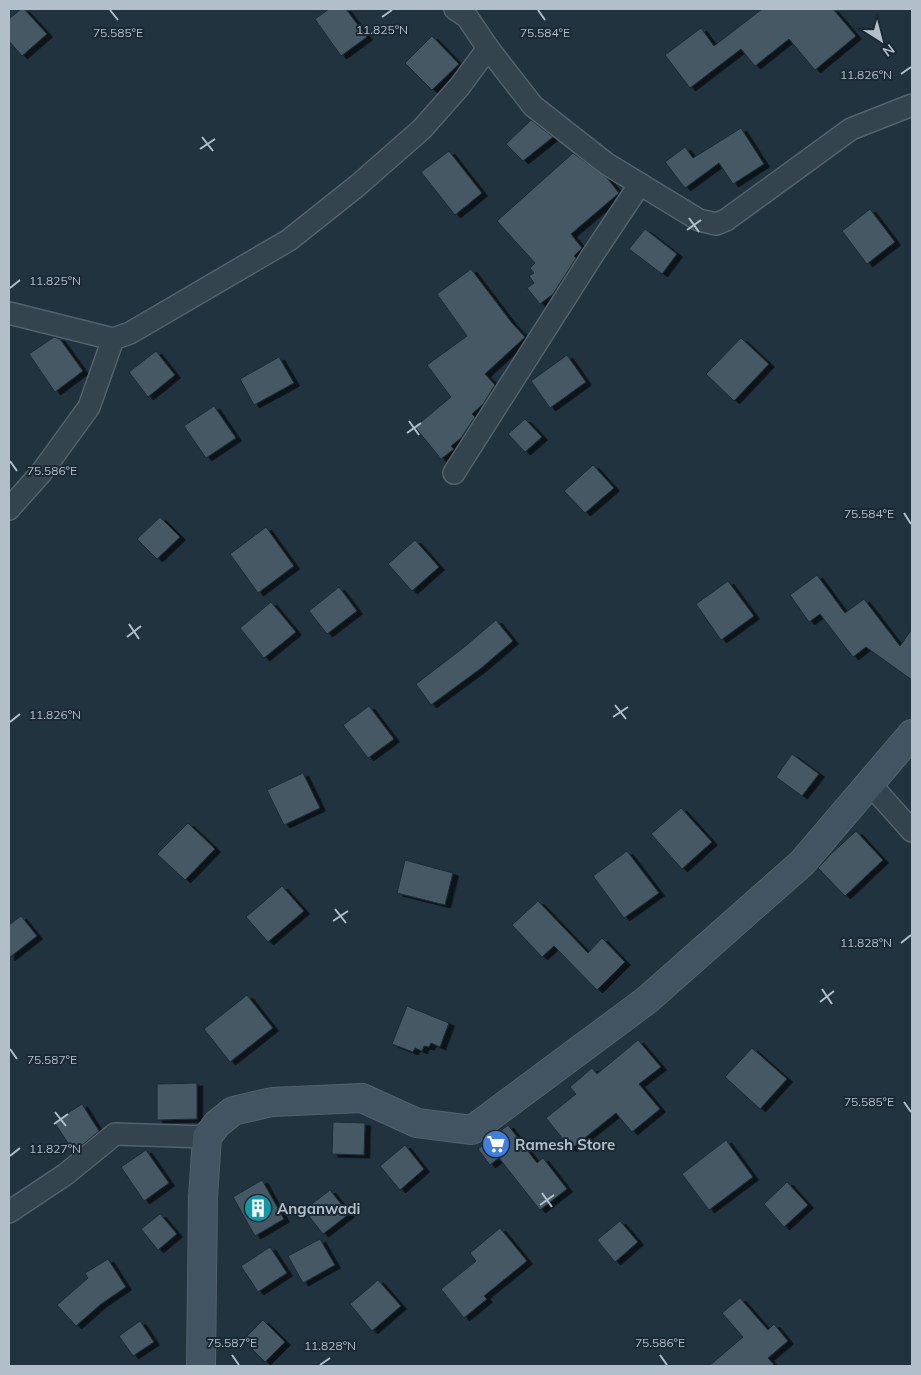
<svg xmlns="http://www.w3.org/2000/svg" width="921" height="1375" viewBox="0 0 921 1375" font-family="Mulish,sans-serif">
  <style>
    .building { fill: #445964; stroke: #1c2b35; filter: url(#shadow) }
    .lines { fill: none; stroke-linecap: round; stroke-linejoin: round }
    .street-casing { stroke: #53626c; stroke-width: 24 }
    .secondary-casing { stroke: #53626c; stroke-width: 30 }
    .street { stroke: #34444e; stroke-width: 21 }
    .secondary { stroke: #425461; stroke-width: 28 }
    .ticks { fill: none; stroke: #b0bfc9; stroke-width: 2 }
    .labels { text-anchor: middle; dominant-baseline: central; stroke-width: 4; stroke-linejoin: round; paint-order: stroke }
    .poi-label { font-size: 15px; font-weight: bold; fill: #b0bfc9; stroke: #1a2933; text-anchor: start }
    .ticks-label { font-size: 12px; text-anchor: middle; fill: #b0bfc9; stroke: #1a2933; stroke-width: 4; stroke-linejoin: round; paint-order: stroke }
  </style>
  <defs>
    <filter id="shadow"><feDropShadow dx="5.5" dy="3" stdDeviation="0" flood-color="#0009"/></filter>
  </defs>
  <rect width="100%" height="100%" fill="#20333e"/>
  <g class="building">
    <path d="M 21,9 L 24,9 L 47,34 L 22,56 L 9,41 L 9,19 Z"/>
    <path d="M 329,9 L 346,9 L 367,37 L 341,56 L 315,19 Z"/>
    <path d="M 762,9 L 833,9 L 856,36 L 815,70 L 789,39 L 755,66 L 741,49 L 690,88 L 665,55 L 701,28 L 714,46 Z"/>
    <path d="M 432,36 L 459,64 L 432,90 L 405,63 Z"/>
    <path d="M 531,120 L 553,137 L 523,161 L 506,144 Z"/>
    <path d="M 741,128 L 764,164 L 733,184 L 719,163 L 685,188 L 665,162 L 685,147 L 693,158 Z"/>
    <path d="M 449,151 L 482,193 L 455,215 L 421,172 Z"/>
    <path d="M 573,153 L 607,178 L 619,193 L 571,234 L 582,248 L 574,256 L 576,258 L 553,294 L 540,304 L 527,288 L 534,283 L 529,276 L 534,273 L 530,268 L 535,263 L 497,221 Z"/>
    <path d="M 870,209 L 895,242 L 867,264 L 842,231 Z"/>
    <path d="M 645,229 L 677,254 L 662,274 L 629,249 Z"/>
    <path d="M 471,269 L 512,323 L 525,337 L 485,374 L 495,385 L 483,404 L 472,414 L 475,417 L 461,438 L 451,446 L 454,449 L 441,459 L 415,427 L 451,397 L 427,365 L 467,336 L 437,294 Z"/>
    <path d="M 54,337 L 60,339 L 83,371 L 55,392 L 29,354 Z"/>
    <path d="M 741,338 L 769,364 L 734,401 L 706,374 Z"/>
    <path d="M 156,351 L 175,375 L 148,397 L 129,372 Z"/>
    <path d="M 567,355 L 586,382 L 550,408 L 531,381 Z"/>
    <path d="M 279,357 L 294,383 L 254,405 L 240,379 Z"/>
    <path d="M 214,406 L 236,438 L 206,458 L 184,426 Z"/>
    <path d="M 525,419 L 542,437 L 525,452 L 508,434 Z"/>
    <path d="M 593,465 L 614,488 L 585,513 L 564,491 Z"/>
    <path d="M 160,517 L 180,537 L 157,559 L 137,539 Z"/>
    <path d="M 266,527 L 294,566 L 258,593 L 230,554 Z"/>
    <path d="M 415,540 L 439,567 L 412,591 L 388,564 Z"/>
    <path d="M 817,575 L 845,613 L 864,599 L 900,646 L 912,629 L 912,680 L 866,647 L 853,657 L 820,614 L 809,622 L 790,595 Z"/>
    <path d="M 728,581 L 754,616 L 721,640 L 696,604 Z"/>
    <path d="M 339,587 L 357,611 L 327,634 L 309,611 Z"/>
    <path d="M 271,602 L 296,632 L 264,658 L 240,628 Z"/>
    <path d="M 496,620 L 513,641 L 480,669 L 431,705 L 416,684 L 463,648 Z"/>
    <path d="M 369,706 L 394,739 L 368,758 L 343,725 Z"/>
    <path d="M 792,754 L 819,774 L 802,796 L 776,777 Z"/>
    <path d="M 303,773 L 320,808 L 284,825 L 267,790 Z"/>
    <path d="M 681,808 L 712,842 L 682,869 L 651,834 Z"/>
    <path d="M 188,823 L 215,849 L 185,880 L 157,854 Z"/>
    <path d="M 856,831 L 883,860 L 845,896 L 818,868 L 830,855 Z"/>
    <path d="M 627,851 L 659,893 L 624,918 L 593,876 Z"/>
    <path d="M 405,860 L 453,873 L 445,905 L 397,893 Z"/>
    <path d="M 282,886 L 304,911 L 268,942 L 246,917 Z"/>
    <path d="M 538,901 L 588,953 L 602,938 L 625,962 L 597,990 L 554,946 L 542,957 L 512,925 Z"/>
    <path d="M 21,916 L 37,936 L 9,958 L 9,925 Z"/>
    <path d="M 247,995 L 273,1028 L 230,1062 L 204,1029 Z"/>
    <path d="M 407,1006 L 449,1023 L 440,1047 L 431,1043 L 429,1047 L 424,1046 L 422,1051 L 415,1048 L 413,1052 L 392,1044 Z"/>
    <path d="M 638,1040 L 661,1067 L 639,1084 L 660,1109 L 632,1132 L 616,1113 L 571,1149 L 546,1118 L 576,1094 L 570,1087 L 592,1068 L 597,1074 Z"/>
    <path d="M 752,1048 L 787,1079 L 760,1109 L 725,1077 Z"/>
    <path d="M 197,1083 L 197,1119 L 157,1120 L 157,1084 Z"/>
    <path d="M 82,1104 L 99,1131 L 74,1152 L 54,1122 Z"/>
    <path d="M 333,1122 L 365,1123 L 364,1155 L 332,1154 Z"/>
    <path d="M 508,1125 L 537,1163 L 543,1158 L 567,1189 L 540,1210 L 499,1158 L 490,1165 L 478,1149 Z"/>
    <path d="M 726,1140 L 753,1177 L 709,1210 L 682,1174 Z"/>
    <path d="M 405,1145 L 424,1169 L 400,1190 L 380,1166 Z"/>
    <path d="M 146,1150 L 169,1183 L 144,1201 L 121,1167 Z"/>
    <path d="M 262,1180 L 284,1219 L 255,1236 L 233,1197 Z"/>
    <path d="M 787,1182 L 808,1205 L 784,1227 L 764,1204 Z"/>
    <path d="M 330,1190 L 349,1214 L 323,1234 L 304,1210 Z"/>
    <path d="M 160,1214 L 177,1234 L 158,1250 L 141,1229 Z"/>
    <path d="M 620,1221 L 638,1242 L 615,1262 L 597,1240 Z"/>
    <path d="M 500,1228 L 527,1261 L 484,1296 L 487,1299 L 464,1318 L 441,1289 L 476,1261 L 470,1253 Z"/>
    <path d="M 320,1239 L 335,1265 L 303,1283 L 288,1256 Z"/>
    <path d="M 270,1247 L 287,1273 L 258,1292 L 241,1266 Z"/>
    <path d="M 108,1259 L 126,1287 L 101,1304 L 76,1326 L 57,1305 L 88,1278 L 85,1273 Z"/>
    <path d="M 378,1280 L 401,1306 L 372,1331 L 350,1304 Z"/>
    <path d="M 740,1298 L 768,1330 L 774,1324 L 788,1341 L 768,1358 L 775,1366 L 709,1366 L 743,1337 L 722,1313 Z"/>
    <path d="M 263,1320 L 285,1342 L 265,1362 L 243,1340 Z"/>
    <path d="M 140,1321 L 154,1342 L 133,1356 L 119,1336 Z"/>
  </g>
  <g class="lines">
    <g class="street-casing">
      <g id="street">
        <path d="M 455,9 L 467,17 L 488,48 L 533,106 L 607,164 L 699,220 L 716,224 L 726,220 L 851,129 L 912,105"/>
        <path d="M 9,313 L 113,339 L 130,333 L 289,240 L 357,186 L 422,129 L 460,86 L 488,48"/>
        <path d="M 454,473 L 592,256 L 640,184"/>
        <path d="M 9,509 L 41,473 L 89,407 L 113,339"/>
        <path d="M 870,784 L 912,831"/>
        <path d="M 9,1212 L 66,1174 L 115,1134 L 207,1137"/>
      </g>
    </g>
    <g class="secondary-casing">
      <path id="secondary" d="M 201,1366 L 203,1197 L 207,1137 L 217,1124 L 233,1111 L 272,1102 L 362,1098 L 417,1123 L 472,1130 L 647,1000 L 802,863 L 912,734"/>
    </g>
    <use href="#street" class="street"/>
    <use href="#secondary" class="secondary"/>
  </g>
  <path class="ticks" d="M 110,10 L 118,20M 538,10 L 545,20M 382,17 L 392,10M 901,74 L 911,67M 202,137 L 213,151M 200,149 L 215,139M 689,218 L 699,232M 687,230 L 701,220M 10,288 L 20,280M 409,421 L 419,435M 407,433 L 421,423M 10,461 L 17,471M 904,513 L 911,524M 129,624 L 139,639M 127,637 L 141,626M 615,705 L 626,719M 613,717 L 628,707M 10,722 L 20,714M 335,909 L 346,923M 333,921 L 348,911M 901,943 L 911,935M 822,989 L 832,1004M 820,1002 L 834,991M 10,1049 L 17,1059M 904,1102 L 911,1112M 55,1112 L 66,1126M 54,1124 L 68,1114M 10,1156 L 20,1148M 542,1193 L 552,1207M 540,1205 L 554,1195M 232,1355 L 239,1365M 660,1355 L 667,1365M 320,1365 L 330,1358"/>
  <defs>
    <g id="supermarket-disc" transform="scale(1.4375)"><circle r="9.5" fill="#3f7fe0" stroke="#1a2933"/><path d="M-6-5.5h2.5l.6 2H6L4.5 2H-2.5L-4.4-4H-6ZM-1.5 3.2a1.3 1.3 0 1 0 .1 0ZM3 3.2a1.3 1.3 0 1 0 .1 0Z" fill="#fff"/></g>
    <g id="building-disc" transform="scale(1.4375)"><circle r="9.5" fill="#0f9aa8" stroke="#1a2933"/><path d="M-4-6H4V6H1V3H-1V6H-4ZM-2.5-4.3h1.7v1.8h-1.7ZM.8-4.3h1.7v1.8H.8ZM-2.5-1h1.7V.8h-1.7ZM.8-1h1.7V.8H.8Z" fill="#fff"/></g>
  </defs>
  <g fill-rule="evenodd">
    <use href="#supermarket-disc" x="496" y="1144"/>
    <use href="#building-disc" x="258" y="1208"/>
  </g>
  <g class="labels">
    <g class="poi-label">
      <text x="515" y="1144">Ramesh Store</text>
      <text x="277" y="1208">Anganwadi</text>
    </g>
  </g>
  <g class="ticks-label">
    <text x="382" y="34">11.825°N</text>
    <text x="118" y="37">75.585°E</text>
    <text x="545" y="37">75.584°E</text>
    <text x="866" y="79">11.826°N</text>
    <text x="55" y="285">11.825°N</text>
    <text x="52" y="475">75.586°E</text>
    <text x="869" y="518">75.584°E</text>
    <text x="55" y="719">11.826°N</text>
    <text x="866" y="947">11.828°N</text>
    <text x="52" y="1064">75.587°E</text>
    <text x="869" y="1106">75.585°E</text>
    <text x="55" y="1153">11.827°N</text>
    <text x="232" y="1347">75.587°E</text>
    <text x="660" y="1347">75.586°E</text>
    <text x="330" y="1350">11.828°N</text>
  </g>
  <rect width="921" height="1375" fill="none" stroke="#b0bfc9" stroke-width="20"/>
  <g transform="translate(881 40) rotate(144)" stroke="#1a2933" stroke-width="4" paint-order="stroke">
  <path d="M0-4L9 19L0 12L-9 19Z" fill="#b0bfc9"/>
  <text y="-8" font-size="14" font-weight="bold" text-anchor="middle" fill="#b0bfc9">N</text>
  </g>
</svg>
